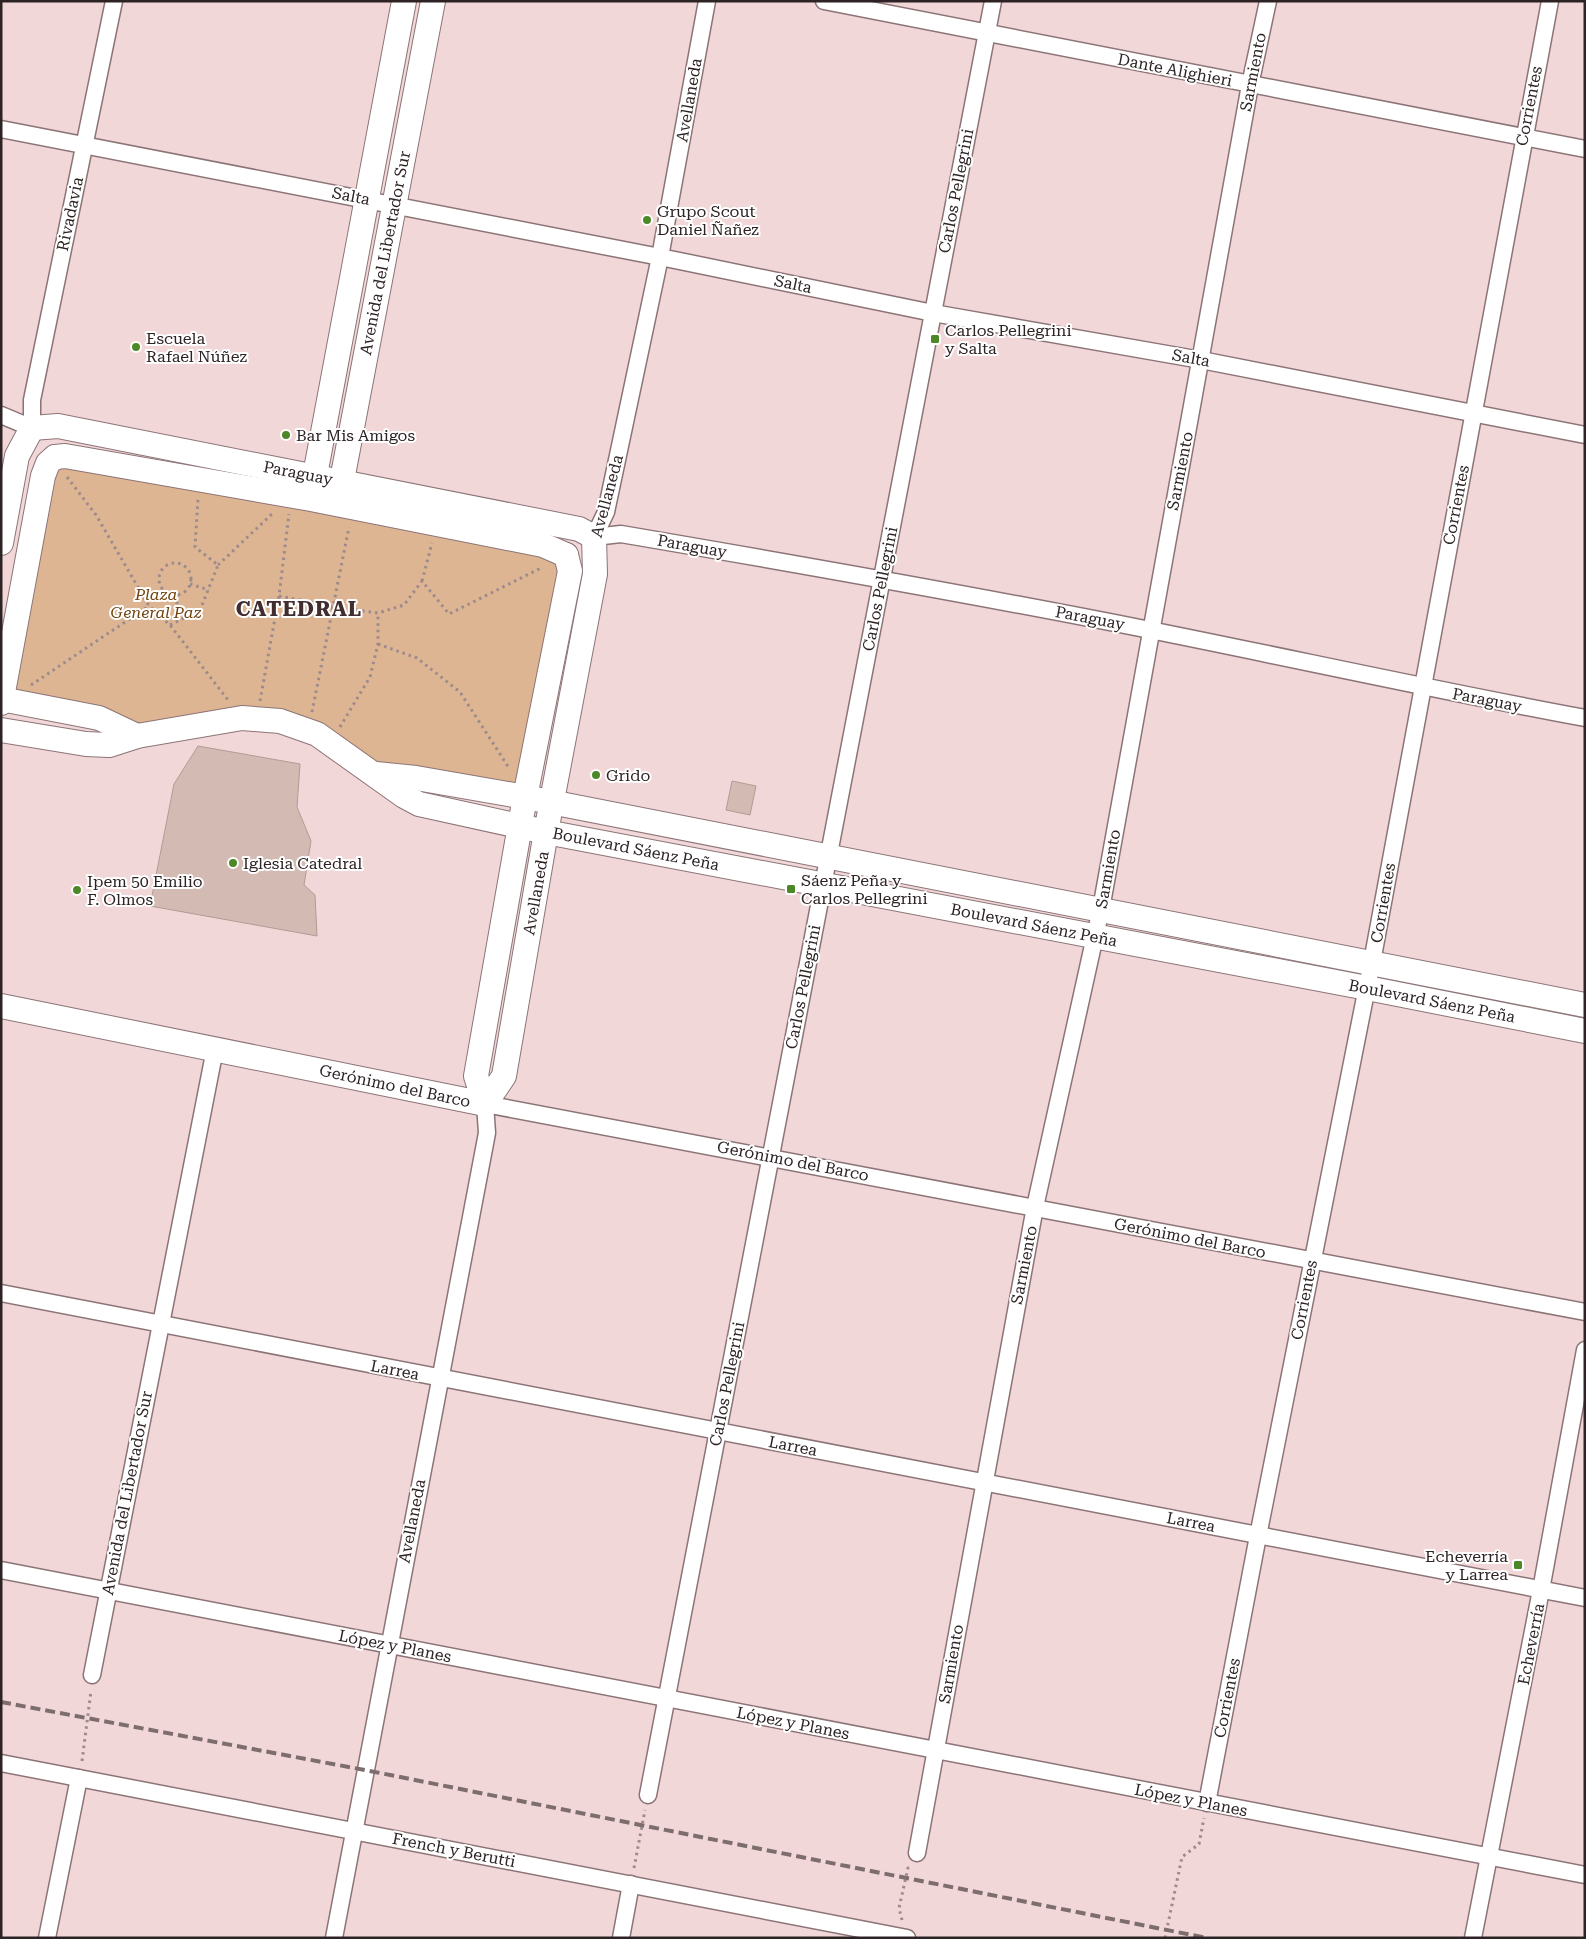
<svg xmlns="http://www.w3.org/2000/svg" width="1586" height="1939" viewBox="0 0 1586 1939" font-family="'Roboto Serif',serif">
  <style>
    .green { fill: #ddb592 }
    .building { fill: #d3bbb4; stroke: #b29b94 }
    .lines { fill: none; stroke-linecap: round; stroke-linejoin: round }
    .minor-casing { stroke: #8c7476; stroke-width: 19 }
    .secondary-casing { stroke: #8c7476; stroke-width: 26 }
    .path { stroke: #9d8a8b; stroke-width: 3; stroke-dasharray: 2.5 4; stroke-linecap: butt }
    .minor { stroke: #fff; stroke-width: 16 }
    .secondary { stroke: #fff; stroke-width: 24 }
    .rail { stroke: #7e6d6e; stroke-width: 4; stroke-dasharray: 10 5; stroke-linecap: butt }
    .poi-dot { fill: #4c8827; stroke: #fff; stroke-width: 2 }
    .labels { text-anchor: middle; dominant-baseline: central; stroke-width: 4; stroke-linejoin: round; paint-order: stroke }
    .street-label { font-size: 16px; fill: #2d2324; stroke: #fff }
    .poi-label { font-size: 16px; fill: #2d2324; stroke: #fff; text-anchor: start }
    .park-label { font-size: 16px; font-style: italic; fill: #71420e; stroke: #fff }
    .district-label { font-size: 21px; font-weight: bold; letter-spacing: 1px; fill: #412d2f; stroke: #fff }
  </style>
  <rect width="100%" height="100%" fill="#f2d7d9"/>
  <path class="green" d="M 48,463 L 566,555 L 525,797 L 374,774 L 299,727 L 137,736 L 2,699 Z"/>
  <g class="building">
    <path d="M 198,746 L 300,764 L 297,807 L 311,841 L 304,885 L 315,895 L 317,936 L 150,906 L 174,784 Z"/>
    <path d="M 732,781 L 756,786 L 750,815 L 726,810 Z"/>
  </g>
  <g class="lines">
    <g class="minor-casing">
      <g id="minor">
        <path d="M 824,1 L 1585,149"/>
        <path d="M 1,129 L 660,257 L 933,313 L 1201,360 L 1585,435"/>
        <path d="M 1,415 L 32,428 L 32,400 L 114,1"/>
        <path d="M 594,537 L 621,534 C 797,564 974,595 1150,630 C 1295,659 1439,691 1585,718"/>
        <path d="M 594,537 L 606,512 L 660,257 L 707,1"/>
        <path d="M 1,1293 L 1585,1598"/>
        <path d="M 1,1570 L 1585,1875"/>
        <path d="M 92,1675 L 215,1049"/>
        <path d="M 1,1763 L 907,1938"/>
        <path d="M 648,1795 L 993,1"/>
        <path d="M 1207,1803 L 1258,1536 L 1372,962 L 1550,1"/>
        <path d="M 917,1853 L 1035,1207 L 1101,909 L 1250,85 L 1268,1"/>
        <path d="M 47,1938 L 79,1778"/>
        <path d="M 334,1938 L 487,1133 L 485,1104 C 852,1171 1218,1245 1585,1312"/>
        <path d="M 621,1938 L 631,1884"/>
        <path d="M 1473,1938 L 1541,1590 L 1585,1350"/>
      </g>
    </g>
    <g class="secondary-casing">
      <g id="secondary">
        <path d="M 32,428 L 58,426 L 579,529 L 594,537"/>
        <path d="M 55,457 L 65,456 L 311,499 L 543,545 L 566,555"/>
        <path d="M 312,491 L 404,1"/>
        <path d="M 339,496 L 433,1"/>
        <path d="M 1,543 L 17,456 L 32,428"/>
        <path d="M 1,699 L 99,718 L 137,736"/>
        <path d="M 1,703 L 43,476 L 48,463 L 55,457"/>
        <path d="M 1,730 L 86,744 L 109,745 L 137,736 L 242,718 L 280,721 L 317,734 L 404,796 L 419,804 L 546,832 L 1367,988 L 1585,1031"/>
        <path d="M 376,774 L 416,778 L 525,797 L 1585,1005"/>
        <path d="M 1,1006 L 485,1104"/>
        <path d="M 485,1104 L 504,1076 L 546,832 L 595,574 L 594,537"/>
        <path d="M 485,1104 L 476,1076 L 525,797 L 570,571 L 566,555"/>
      </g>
    </g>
    <g class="path">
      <path d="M 67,477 L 96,515 L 149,606 L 170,625 L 228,700"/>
      <circle cx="175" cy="579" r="16"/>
      <path d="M 218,565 L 274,512"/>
      <path d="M 422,581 L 432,543"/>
      <path d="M 190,584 L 209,590"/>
      <path d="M 176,595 L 179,620"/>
      <path d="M 279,596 L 334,607 L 378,613 L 404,605 L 422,581 L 449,614 L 543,567"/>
      <path d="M 146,600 L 162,588"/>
      <path d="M 170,625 L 200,610 L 218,565 L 195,547 L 198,499"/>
      <path d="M 378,644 L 417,658 L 460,692 L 509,768"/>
      <path d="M 31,685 L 149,606"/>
      <path d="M 260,701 L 279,596 L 289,514"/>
      <path d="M 312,712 L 349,527"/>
      <path d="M 340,727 L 370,677 L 378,644 L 378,613"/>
      <path d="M 82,1761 L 91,1691"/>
      <path d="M 634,1868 L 645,1810"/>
      <path d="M 902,1920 L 899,1908 L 908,1868 L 911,1867"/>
      <path d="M 1165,1938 L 1182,1857 L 1199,1844 L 1204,1818"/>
    </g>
    <use href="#minor" class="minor"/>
    <use href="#secondary" class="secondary"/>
    <path class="rail" d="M 1,1702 L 365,1770 L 1207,1938"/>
  </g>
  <g class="poi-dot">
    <circle cx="647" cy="220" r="5"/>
    <rect x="930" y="334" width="10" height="10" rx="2.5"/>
    <circle cx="136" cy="347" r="5"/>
    <circle cx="286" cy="435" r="5"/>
    <circle cx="596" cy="775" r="5"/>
    <circle cx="233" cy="863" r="5"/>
    <rect x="786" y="884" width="10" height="10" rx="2.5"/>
    <circle cx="77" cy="890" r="5"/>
    <rect x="1513" y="1560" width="10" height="10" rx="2.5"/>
  </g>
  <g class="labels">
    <g class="street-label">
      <text transform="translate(1175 70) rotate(11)">Dante Alighieri</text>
      <text transform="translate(1253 72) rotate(-79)">Sarmiento</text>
      <text transform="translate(689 100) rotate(-80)">Avellaneda</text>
      <text transform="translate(1529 106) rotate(-79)">Corrientes</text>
      <text transform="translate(956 191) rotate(-79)">Carlos Pellegrini</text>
      <text transform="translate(351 196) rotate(11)">Salta</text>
      <text transform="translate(70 214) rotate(-78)">Rivadavia</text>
      <text transform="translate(385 253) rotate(-79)">Avenida del Libertador Sur</text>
      <text transform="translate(793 284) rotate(12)">Salta</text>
      <text transform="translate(1191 358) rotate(10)">Salta</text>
      <text transform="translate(1180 471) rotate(-79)">Sarmiento</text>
      <text transform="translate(298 473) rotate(11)">Paraguay</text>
      <text transform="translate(607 496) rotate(-75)">Avellaneda</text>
      <text transform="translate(1456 505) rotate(-79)">Corrientes</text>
      <text transform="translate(692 546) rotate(10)">Paraguay</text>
      <text transform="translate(880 589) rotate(-79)">Carlos Pellegrini</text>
      <text transform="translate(1090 618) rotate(11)">Paraguay</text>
      <text transform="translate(1487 700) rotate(11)">Paraguay</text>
      <text transform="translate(636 849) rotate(11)">Boulevard Sáenz Peña</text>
      <text transform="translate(1108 869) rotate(-80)">Sarmiento</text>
      <text transform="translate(536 893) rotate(-80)">Avellaneda</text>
      <text transform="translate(1383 903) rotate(-80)">Corrientes</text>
      <text transform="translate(1034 925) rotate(11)">Boulevard Sáenz Peña</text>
      <text transform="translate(803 987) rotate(-79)">Carlos Pellegrini</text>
      <text transform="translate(1432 1001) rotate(11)">Boulevard Sáenz Peña</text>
      <text transform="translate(395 1086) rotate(12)">Gerónimo del Barco</text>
      <text transform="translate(793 1161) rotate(11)">Gerónimo del Barco</text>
      <text transform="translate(1190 1238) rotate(11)">Gerónimo del Barco</text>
      <text transform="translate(1024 1265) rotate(-79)">Sarmiento</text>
      <text transform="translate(1304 1300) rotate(-79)">Corrientes</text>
      <text transform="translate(395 1370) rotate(11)">Larrea</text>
      <text transform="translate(727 1384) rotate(-79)">Carlos Pellegrini</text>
      <text transform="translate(793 1446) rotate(11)">Larrea</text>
      <text transform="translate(127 1493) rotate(-79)">Avenida del Libertador Sur</text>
      <text transform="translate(412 1521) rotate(-79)">Avellaneda</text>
      <text transform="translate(1191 1522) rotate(11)">Larrea</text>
      <text transform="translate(1531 1644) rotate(-79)">Echeverría</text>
      <text transform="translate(395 1646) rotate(11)">López y Planes</text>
      <text transform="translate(951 1664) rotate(-80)">Sarmiento</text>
      <text transform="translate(1227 1698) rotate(-79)">Corrientes</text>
      <text transform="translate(793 1723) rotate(11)">López y Planes</text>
      <text transform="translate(1191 1800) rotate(11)">López y Planes</text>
      <text transform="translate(454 1850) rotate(11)">French y Berutti</text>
    </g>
    <g class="poi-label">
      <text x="657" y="211">Grupo Scout<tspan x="657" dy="18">Daniel Ñañez</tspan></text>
      <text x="945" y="330">Carlos Pellegrini<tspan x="945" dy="18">y Salta</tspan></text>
      <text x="146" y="338">Escuela<tspan x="146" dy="18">Rafael Núñez</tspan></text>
      <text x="296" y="435">Bar Mis Amigos</text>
      <text x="606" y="775">Grido</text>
      <text x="243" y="863">Iglesia Catedral</text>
      <text x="801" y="880">Sáenz Peña y<tspan x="801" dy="18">Carlos Pellegrini</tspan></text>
      <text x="87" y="881">Ipem 50 Emilio<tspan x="87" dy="18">F. Olmos</tspan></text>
      <text x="1508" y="1556" text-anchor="end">Echeverría<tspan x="1508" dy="18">y Larrea</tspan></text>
    </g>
    <g class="park-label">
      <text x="156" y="594">Plaza<tspan x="156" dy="18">General Paz</tspan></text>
    </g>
    <g class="district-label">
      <text x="299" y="609">CATEDRAL</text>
    </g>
  </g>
  <rect width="1586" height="1939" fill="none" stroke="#2d2324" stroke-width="5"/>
</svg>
